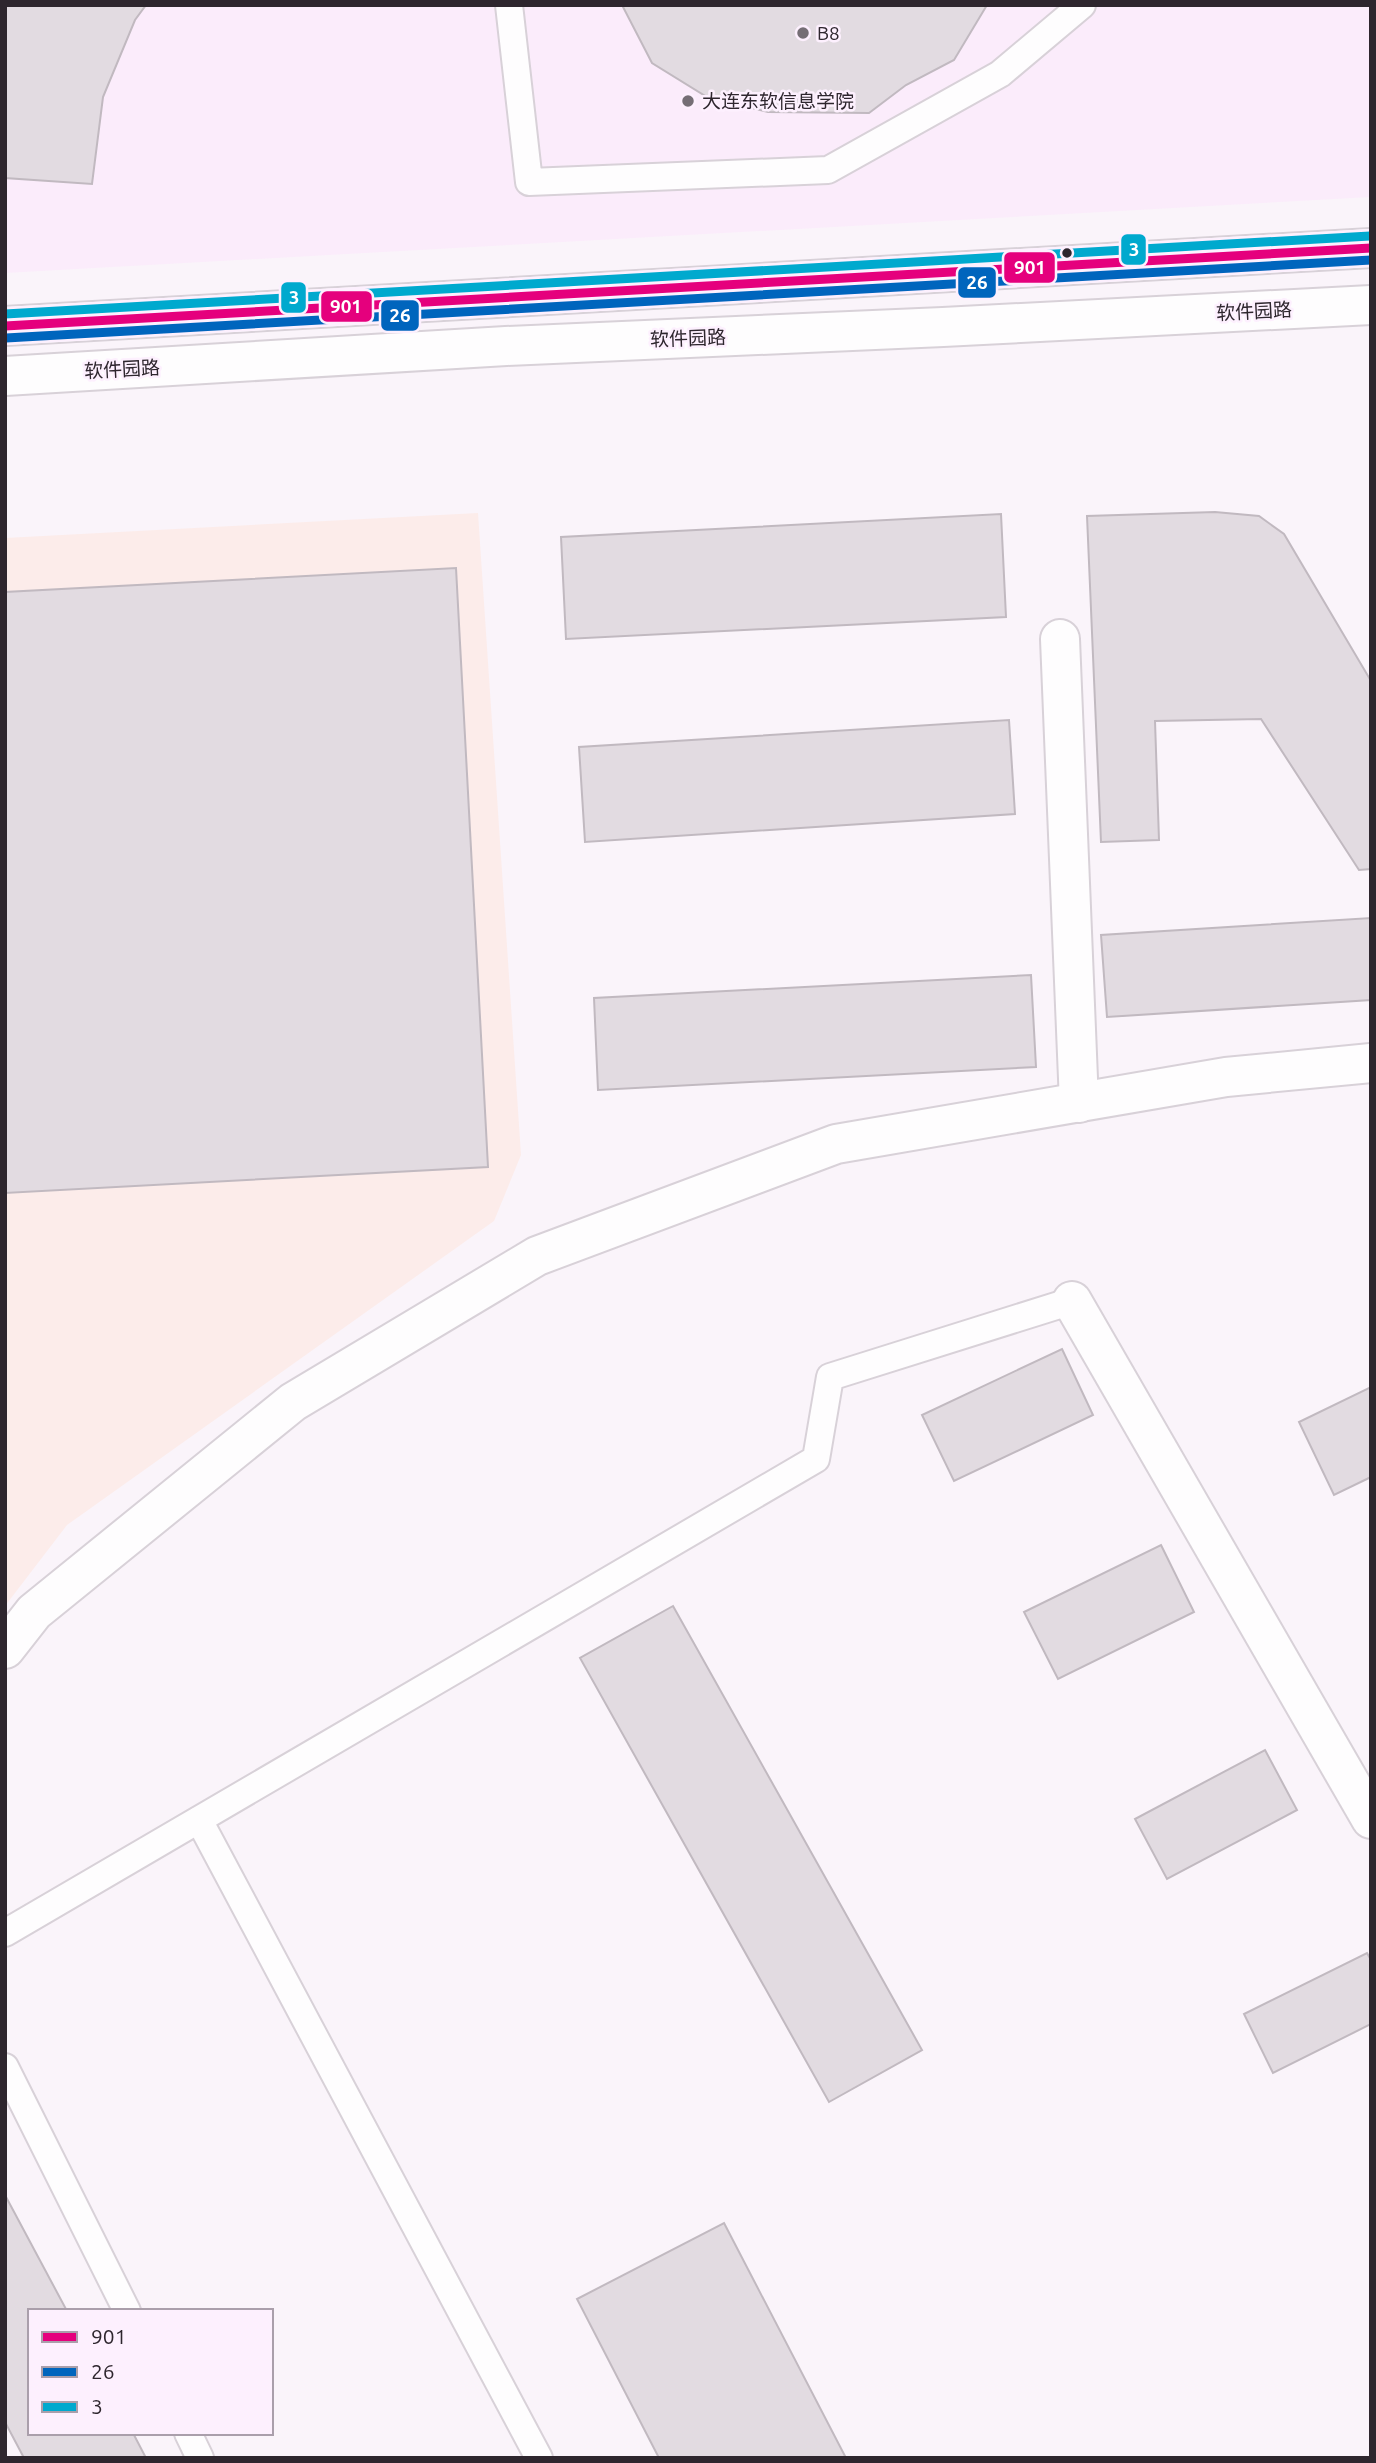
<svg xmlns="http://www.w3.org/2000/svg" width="1376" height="2463" viewBox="0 0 1376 2463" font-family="Ubuntu,'Noto Sans SC',sans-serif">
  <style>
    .built { fill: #fbecfb }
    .industrial { fill: #fcecea }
    .building { fill: #e2dbe1; stroke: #c1b9c0; stroke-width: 2 }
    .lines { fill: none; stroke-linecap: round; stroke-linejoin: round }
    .lane-casing { stroke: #d8d1d8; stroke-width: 30 }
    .street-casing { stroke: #d8d1d8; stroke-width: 42 }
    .secondary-casing { stroke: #d8d1d8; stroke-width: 42 }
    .lane { stroke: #fefdfe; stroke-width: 26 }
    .street { stroke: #fefdfe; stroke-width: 38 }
    .secondary { stroke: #fefdfe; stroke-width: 38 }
    .bus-1-casing { stroke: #fdf0fe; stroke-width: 14 }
    .bus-2-casing { stroke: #fdf0fe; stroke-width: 14 }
    .bus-3-casing { stroke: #fdf0fe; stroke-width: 14 }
    .bus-1 { stroke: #e5007d; stroke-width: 9 }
    .bus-2 { stroke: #0065bd; stroke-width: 9 }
    .bus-3 { stroke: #00a9ce; stroke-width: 9 }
    .poi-dot { fill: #756e75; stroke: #fdf0fe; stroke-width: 2.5 }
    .bus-dot { fill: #2e262e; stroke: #fdf0fe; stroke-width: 2.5 }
    .labels { text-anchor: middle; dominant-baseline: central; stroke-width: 5; stroke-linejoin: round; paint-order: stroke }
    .poi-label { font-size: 19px; fill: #2e262e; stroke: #fdf0fe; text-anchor: start }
    .street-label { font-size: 19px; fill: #2e262e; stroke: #fdf0fe }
    .line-badge { stroke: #fdf0fe; stroke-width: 2.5 }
    .badge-label { font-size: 19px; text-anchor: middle; font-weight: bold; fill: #fff }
  </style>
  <rect width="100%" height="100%" fill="#faf4fa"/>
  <path class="built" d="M 5,5 L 1371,5 L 1371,197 L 5,273 Z"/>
  <path class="industrial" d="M 478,513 L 521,1155 L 494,1221 L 67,1525 L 5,1606 L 5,538 Z"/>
  <g class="building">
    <path d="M 5,5 L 146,5 L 135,20 L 103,97 L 92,184 L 5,178 Z"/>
    <path d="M 622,5 L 987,5 L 954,60 L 906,85 L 869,113 L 768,112 L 707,97 L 652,63 Z"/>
    <path d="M 1215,512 L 1259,516 L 1284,534 L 1371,681 L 1371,869 L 1359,870 L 1261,719 L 1155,721 L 1159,840 L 1101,842 L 1087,516 Z"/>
    <path d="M 1001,514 L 1006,617 L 566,639 L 561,537 Z"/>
    <path d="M 456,568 L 488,1167 L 5,1193 L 5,592 Z"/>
    <path d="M 1009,720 L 1015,814 L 585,842 L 579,747 Z"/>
    <path d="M 1371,918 L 1371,1000 L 1107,1017 L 1101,935 Z"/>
    <path d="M 1031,975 L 1036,1067 L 598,1090 L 594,998 Z"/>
    <path d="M 1062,1349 L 1093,1415 L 954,1481 L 922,1415 Z"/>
    <path d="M 1371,1387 L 1371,1477 L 1334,1495 L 1299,1422 Z"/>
    <path d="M 1161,1545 L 1194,1612 L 1058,1679 L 1024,1612 Z"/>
    <path d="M 673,1606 L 922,2050 L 829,2102 L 580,1658 Z"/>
    <path d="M 1265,1750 L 1297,1810 L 1167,1879 L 1135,1819 Z"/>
    <path d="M 1367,1953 L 1371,1960 L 1371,2024 L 1273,2073 L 1244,2014 Z"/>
    <path d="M 5,2195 L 67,2311 L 30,2311 L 30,2433 L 133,2433 L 146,2458 L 24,2458 L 5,2422 Z"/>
    <path d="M 724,2223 L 846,2458 L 659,2458 L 577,2299 Z"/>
  </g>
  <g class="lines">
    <g class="lane-casing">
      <g id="lane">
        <path d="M 509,5 L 529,182 L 828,170 L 1000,74 L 1082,5"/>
        <path d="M 199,1820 L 539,2458"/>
        <path d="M 5,1933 L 816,1459 L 830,1377 L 1072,1301"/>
        <path d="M 5,2067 L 127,2311"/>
        <path d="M 188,2433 L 200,2458"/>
      </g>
    </g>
    <g class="street-casing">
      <g id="street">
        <path d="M 1060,639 L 1079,1103"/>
        <path d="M 1072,1301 L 1371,1819"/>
        <path d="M 5,1649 L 34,1612 L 293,1402 L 537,1256 L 836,1144 L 1226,1077 L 1371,1063"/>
      </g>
    </g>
    <g class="secondary-casing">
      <g id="secondary">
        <path d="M 5,326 L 1371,248"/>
        <path d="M 5,376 L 506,346 L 943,327 L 1371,305"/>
      </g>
    </g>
    <use href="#lane" class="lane"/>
    <use href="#street" class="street"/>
    <use href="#secondary" class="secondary"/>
    <g class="bus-1-casing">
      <path id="bus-1" d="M 5,326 L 1371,248"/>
    </g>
    <g class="bus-2-casing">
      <path id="bus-2" d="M 6,338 L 1371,260"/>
    </g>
    <g class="bus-3-casing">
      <path id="bus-3" d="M 5,314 L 1370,236"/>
    </g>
    <use href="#bus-1" class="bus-1"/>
    <use href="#bus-2" class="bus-2"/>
    <use href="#bus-3" class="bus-3"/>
  </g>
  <g class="poi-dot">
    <circle cx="803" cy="33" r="7"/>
    <circle cx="688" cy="101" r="7"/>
  </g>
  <circle class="bus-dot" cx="1067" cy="253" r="6"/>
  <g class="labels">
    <g class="poi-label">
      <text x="817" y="33">B8</text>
      <text x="702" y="101">大连东软信息学院</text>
    </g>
    <g class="street-label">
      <text transform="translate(1254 311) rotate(-3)">软件园路</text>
      <text transform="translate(688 338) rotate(-2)">软件园路</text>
      <text transform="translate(122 369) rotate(-3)">软件园路</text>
    </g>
  </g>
  <g class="line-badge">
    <rect x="1120" y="233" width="27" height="33" rx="7" fill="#00a9ce"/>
    <rect x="1003" y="251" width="53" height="33" rx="7" fill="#e5007d"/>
    <rect x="957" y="266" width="40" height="33" rx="7" fill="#0065bd"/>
    <rect x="280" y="281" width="27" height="33" rx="7" fill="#00a9ce"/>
    <rect x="320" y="290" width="53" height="33" rx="7" fill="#e5007d"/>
    <rect x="380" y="299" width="40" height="33" rx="7" fill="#0065bd"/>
  </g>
  <g class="badge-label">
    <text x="1134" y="256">3</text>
    <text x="1030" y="274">901</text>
    <text x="977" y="289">26</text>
    <text x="294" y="304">3</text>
    <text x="346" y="313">901</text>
    <text x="400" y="322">26</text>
  </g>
  <rect width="1376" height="2463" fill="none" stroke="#2e262e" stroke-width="14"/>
  <rect x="28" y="2309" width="245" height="126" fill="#fdf0fe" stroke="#aa9fab" stroke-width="2"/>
  <rect x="42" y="2332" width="35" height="10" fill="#e5007d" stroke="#aa9fab" stroke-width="2"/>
  <text x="91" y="2344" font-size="21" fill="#2e262e">901</text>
  <rect x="42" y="2367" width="35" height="10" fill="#0065bd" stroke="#aa9fab" stroke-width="2"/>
  <text x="91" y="2379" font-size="21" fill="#2e262e">26</text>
  <rect x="42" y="2402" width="35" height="10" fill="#00a9ce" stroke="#aa9fab" stroke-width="2"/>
  <text x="91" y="2414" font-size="21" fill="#2e262e">3</text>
</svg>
